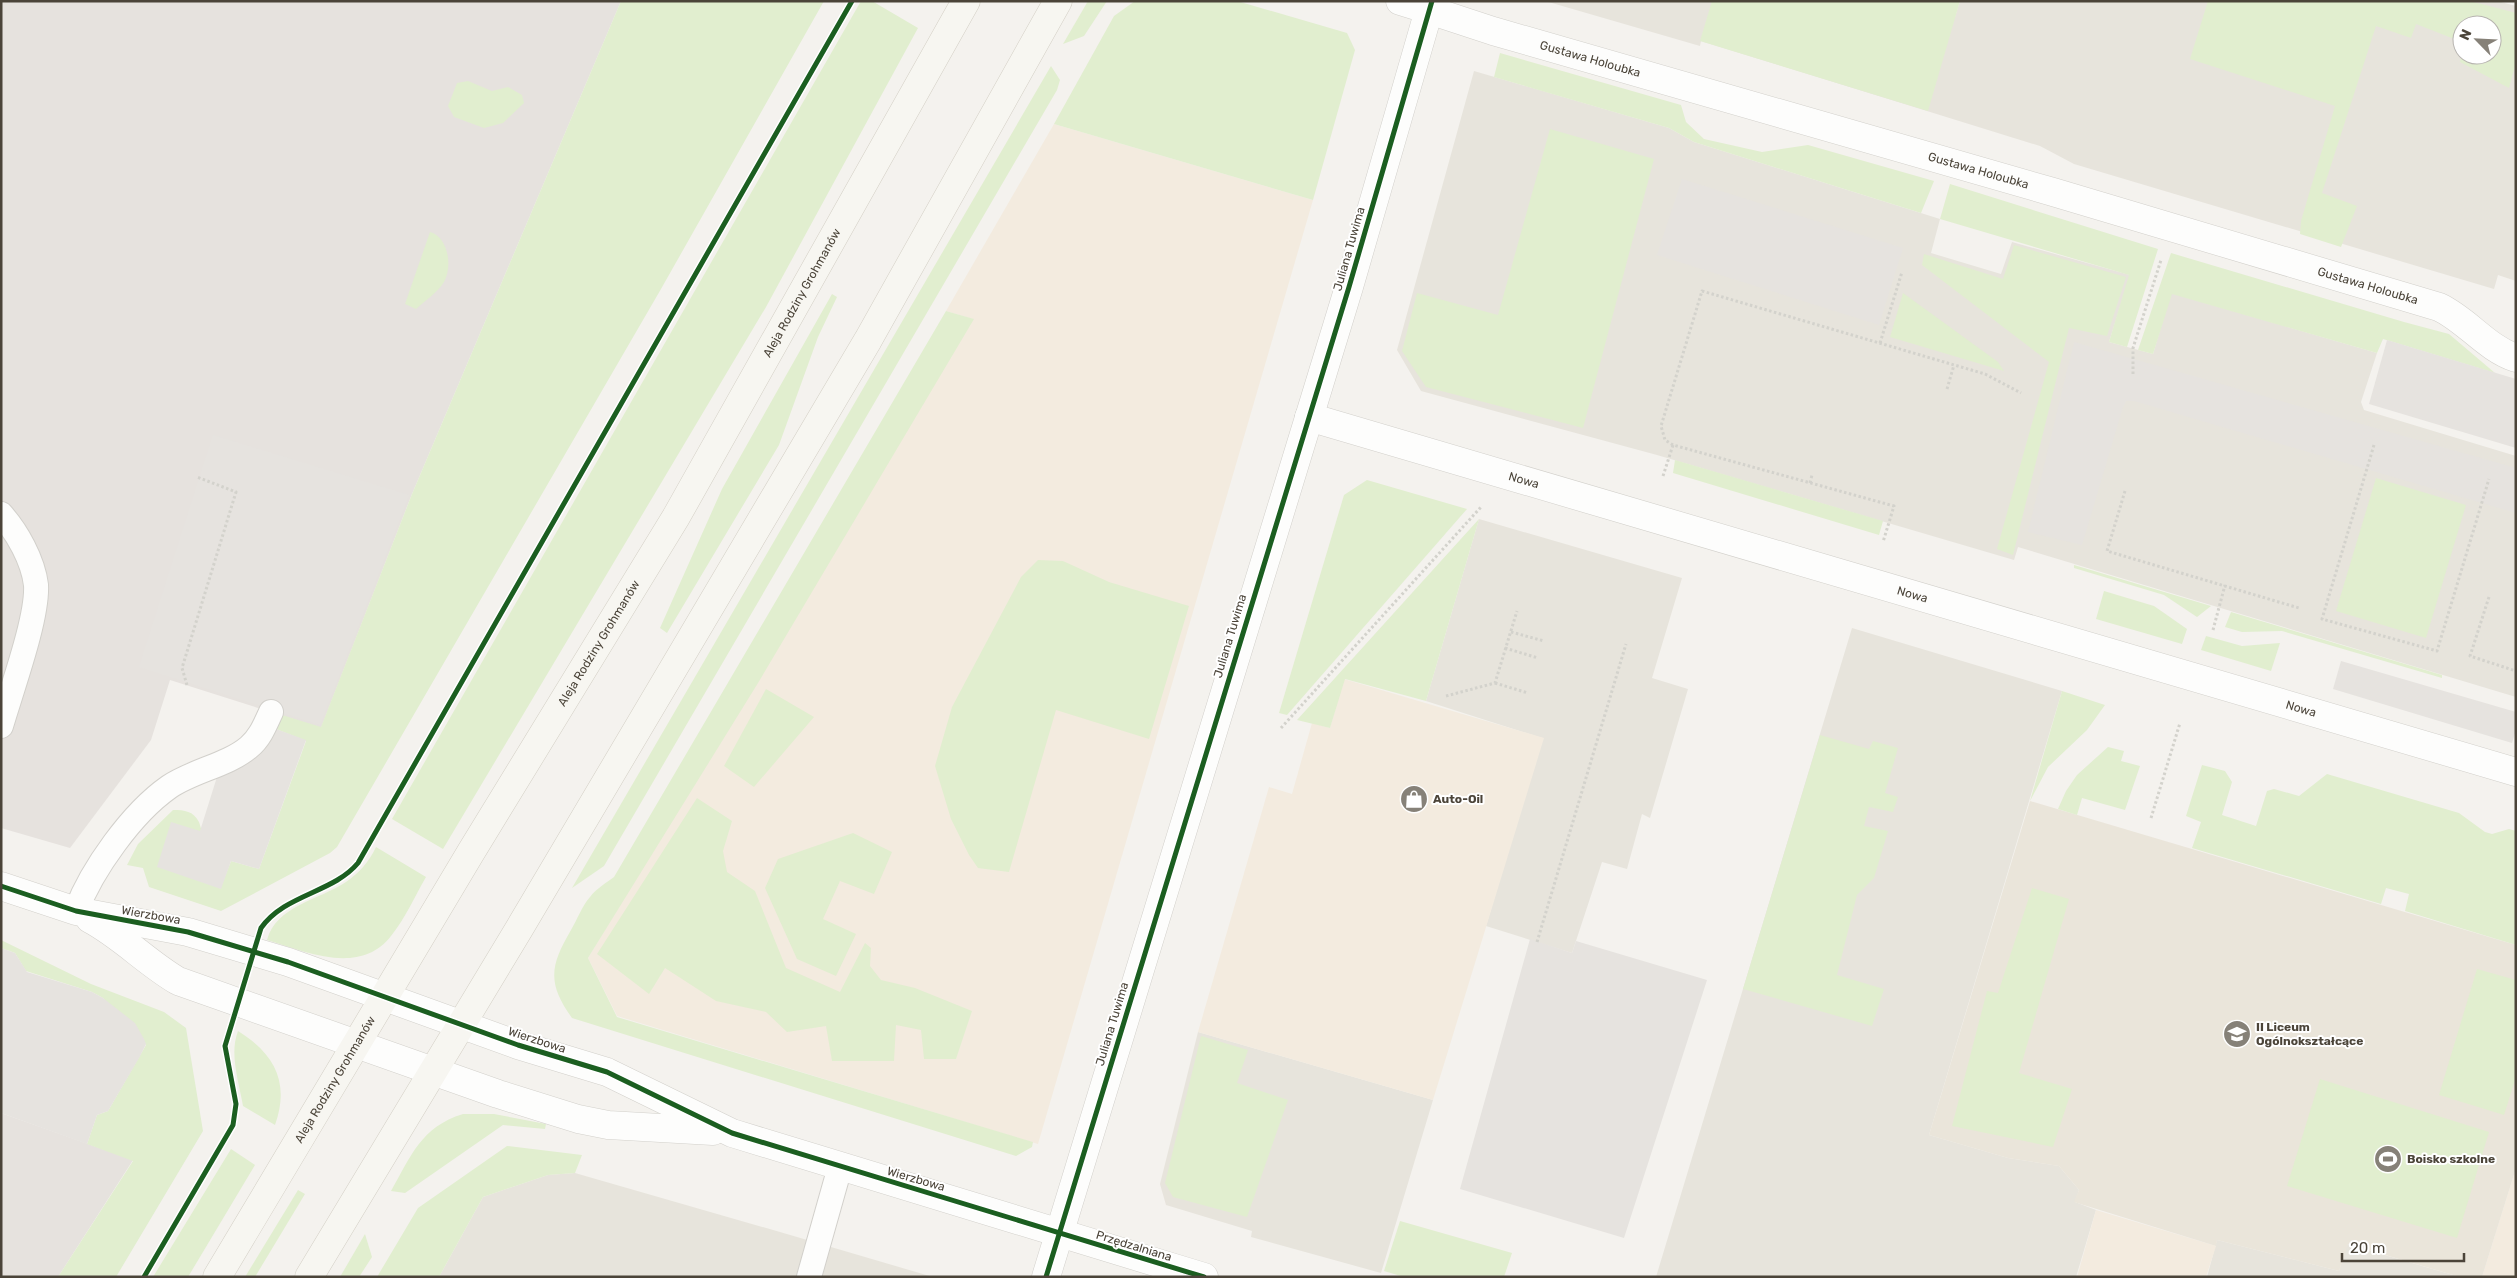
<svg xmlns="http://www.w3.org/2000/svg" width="2517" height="1278" viewBox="0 0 2517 1278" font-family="Rubik,sans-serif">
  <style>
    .residential { fill: #e7e4dc; fill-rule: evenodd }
    .commercial { fill: #f3ebdf }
    .industrial { fill: #e6e2de }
    .education { fill: #eae5da }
    .green { fill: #e1eecf }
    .parking { fill: #e6e3df }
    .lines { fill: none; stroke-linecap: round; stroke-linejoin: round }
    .service-casing { stroke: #d2d0cb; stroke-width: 26 }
    .minor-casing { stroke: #d2d0cb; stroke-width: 29 }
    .tertiary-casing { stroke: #d2d0cb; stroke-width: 29 }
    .secondary-casing { stroke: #d3cfc5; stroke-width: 29 }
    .path { stroke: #d3d2cc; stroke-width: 3; stroke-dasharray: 2.5 2.5; stroke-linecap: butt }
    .service { stroke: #fdfdfc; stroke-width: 24 }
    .minor { stroke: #fdfdfc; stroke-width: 28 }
    .tertiary { stroke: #fdfdfc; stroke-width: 28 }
    .secondary { stroke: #f7f6f1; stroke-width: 28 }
    .cycleway-casing { stroke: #fff; stroke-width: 8 }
    .cycleway { stroke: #1b5e20; stroke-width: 5 }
    .labels { text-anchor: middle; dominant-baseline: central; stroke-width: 4; stroke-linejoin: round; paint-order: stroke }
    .street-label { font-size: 12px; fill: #4b4439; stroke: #fff }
    .poi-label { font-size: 12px; font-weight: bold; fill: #4b4439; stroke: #fff; text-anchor: start }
  </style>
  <rect width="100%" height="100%" fill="#f4f2ee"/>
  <g class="residential">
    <path d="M 1545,1 L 1906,1 L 1955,17 L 1960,1 L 2497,1 L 2516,6 L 2516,281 L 2498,275 L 2494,289 L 2074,164 L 2040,146 L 1701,41 L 1700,46 ZM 2462,25 L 2492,25 L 2492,55 L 2462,55 Z"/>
    <path d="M 1474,71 L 1669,128 L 1694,142 L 1940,219 L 1931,253 L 2001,274 L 2012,242 L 2130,275 L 2109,342 L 2153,354 L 2171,293 L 2377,353 L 2361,402 L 2364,410 L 2516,456 L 2516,697 L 2018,547 L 2014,560 L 1657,455 L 1421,391 L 1397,350 Z"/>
    <path d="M 1479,519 L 1682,578 L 1652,678 L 1688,689 L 1650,818 L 1642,814 L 1627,869 L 1602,862 L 1572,953 L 1486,926 L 1542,738 L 1426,701 Z"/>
    <path d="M 1852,628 L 2062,691 L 1929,1135 L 2008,1158 L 2059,1166 L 2079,1190 L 2075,1202 L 2096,1210 L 2076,1277 L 1656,1277 Z"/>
    <path d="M 1198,1032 L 1433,1100 L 1381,1273 L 1251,1237 L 1252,1231 L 1166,1205 L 1160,1184 Z"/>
    <path d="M 575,1173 L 780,1232 L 933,1277 L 439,1277 L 483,1197 L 548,1175 Z"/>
    <path d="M 2217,1240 L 2339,1271 L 2347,1244 L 2460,1277 L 2207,1277 Z"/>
  </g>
  <g class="commercial">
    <path d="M 1054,124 L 1313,200 L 1038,1144 L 617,1016 L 588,958 L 973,319 L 946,311 Z"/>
    <path d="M 1344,679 L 1544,738 L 1433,1100 L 1198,1032 L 1269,787 L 1292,794 L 1312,723 L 1330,728 Z"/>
    <path d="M 2516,1168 L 2516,1277 L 2482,1277 Z"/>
    <path d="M 2096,1210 L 2216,1246 L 2206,1277 L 2077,1277 Z"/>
  </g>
  <g class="industrial">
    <path d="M 1,1 L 621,1 L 412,494 L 321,728 L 170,680 L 151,740 L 70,848 L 1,828 Z"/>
    <path d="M 1,1113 L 133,1160 L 58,1277 L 1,1277 Z"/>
  </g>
  <path class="education" d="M 2030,801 L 2516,945 L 2516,1168 L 2482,1277 L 2460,1277 L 2348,1244 L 2339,1271 L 2217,1240 L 2216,1246 L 2074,1202 L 2079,1190 L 2059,1166 L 2008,1158 L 1929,1135 Z"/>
  <g class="green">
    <path d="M 621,1 L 824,1 L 661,289 L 337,847 L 330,853 L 221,911 L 149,887 L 143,868 L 127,865 L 138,844 L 173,810 C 185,810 193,811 199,822 L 220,889 L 231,861 L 259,869 L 306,741 L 276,729 L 282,715 L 321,727 L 412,494 Z"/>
    <path d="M 861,1 L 872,1 L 918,28 L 766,307 L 443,849 L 392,819 Z"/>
    <path d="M 1088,1 L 1107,1 L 1084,36 L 1063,44 Z"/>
    <path d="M 1135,1 L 1237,1 L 1347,33 L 1355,50 L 1313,200 L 1054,124 L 1114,16 Z"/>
    <path d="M 1712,1 L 1960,1 L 1928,111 L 1700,41 Z"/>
    <path d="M 2208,1 L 2470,1 L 2516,13 L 2516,62 L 2509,88 L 2460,62 L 2462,54 L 2492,55 L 2492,25 L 2462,25 L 2462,42 L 2416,24 L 2411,38 L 2376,26 L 2322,193 L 2357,206 L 2341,247 L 2300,234 L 2301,221 L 2335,106 L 2190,59 Z"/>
    <path d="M 1500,53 L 1681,105 L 1686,122 L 1704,139 L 1762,152 L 1808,145 L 1934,181 L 1921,213 L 1694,142 L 1669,128 L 1494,77 Z"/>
    <path d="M 1051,66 L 1060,80 L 1057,90 L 604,866 L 572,888 Z"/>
    <path d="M 468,81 L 492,91 L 508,87 L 522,95 L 524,103 L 503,123 L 484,128 L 454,117 L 448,106 L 457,83 Z"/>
    <path d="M 1550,129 L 1654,159 L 1583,428 L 1426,387 L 1402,351 L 1417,293 L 1498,315 Z"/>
    <path d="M 1950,184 L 2158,249 L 2127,347 L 2109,342 L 2129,275 L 1940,219 Z"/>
    <path d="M 430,232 C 448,237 453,266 444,282 C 438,292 425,301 416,309 L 405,304 Z"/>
    <path d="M 2014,245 L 2126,277 L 2107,336 L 2069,328 L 2013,555 L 1997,549 L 2049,362 L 1922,265 L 1924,254 L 2003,279 Z"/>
    <path d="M 2171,253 L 2404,322 L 2449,334 L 2495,373 L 2383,339 L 2377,353 L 2172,294 L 2153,354 L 2138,350 Z"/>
    <path d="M 1903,293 L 1998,362 L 2004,371 L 1890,337 Z"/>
    <path d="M 832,294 L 837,297 L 818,337 L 779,445 L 667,633 L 660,628 L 722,489 Z"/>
    <path d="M 946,311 L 974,319 L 758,683 L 588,958 L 617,1017 L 1033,1142 L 1032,1147 L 1016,1156 L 572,1018 C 547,983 550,966 571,930 C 577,920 582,906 590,897 C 596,889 606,883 614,877 Z"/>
    <path d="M 1675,460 L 1883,521 L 1879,535 L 1673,473 Z"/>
    <path d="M 2376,478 L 2466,505 L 2426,638 L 2336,611 Z"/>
    <path d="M 1367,480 L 1467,509 L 1287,715 L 1279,713 L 1344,495 Z"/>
    <path d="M 1479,519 L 1426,701 L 1345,679 L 1330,728 L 1297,720 Z"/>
    <path d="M 1038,560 L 1063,561 L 1109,582 L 1189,606 L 1149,739 L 1056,710 L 1009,872 L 978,868 L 969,855 L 951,819 L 935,766 L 952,707 L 1021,577 Z"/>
    <path d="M 2074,565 L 2211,606 L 2197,617 L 2164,595 L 2074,568 Z"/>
    <path d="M 2104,591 L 2154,606 L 2187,629 L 2182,644 L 2096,619 Z"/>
    <path d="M 2231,612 L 2442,675 L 2442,678 L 2282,631 L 2242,632 L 2225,627 Z"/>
    <path d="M 2206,636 L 2242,646 L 2280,643 L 2271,671 L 2201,650 Z"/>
    <path d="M 766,689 L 814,717 L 754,787 L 724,766 Z"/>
    <path d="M 2062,691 L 2105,705 L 2087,730 L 2048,767 L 2030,801 Z"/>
    <path d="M 1820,735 L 1869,749 L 1873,741 L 1898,748 L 1885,793 L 1898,797 L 1893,812 L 1869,807 L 1864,826 L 1888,831 L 1874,878 L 1857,895 L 1837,975 L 1884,989 L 1872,1026 L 1743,989 Z"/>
    <path d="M 2108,747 L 2124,751 L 2121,761 L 2140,766 L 2125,810 L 2082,798 L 2077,815 L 2058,809 L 2066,791 L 2077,775 Z"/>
    <path d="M 2202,765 L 2225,771 L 2232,782 L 2222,815 L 2256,826 L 2267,791 L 2274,789 L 2299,796 L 2327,774 L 2459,813 L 2485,832 L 2492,834 L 2509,829 L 2516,831 L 2516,945 L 2405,911 L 2409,894 L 2386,888 L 2381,904 L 2192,848 L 2201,822 L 2186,816 Z"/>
    <path d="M 697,798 L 732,821 L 723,851 L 727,872 L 755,891 L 786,968 L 840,992 L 865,943 L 871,948 L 870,966 L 881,980 L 915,988 L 972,1011 L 956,1059 L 924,1059 L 921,1030 L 896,1025 L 894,1061 L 832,1061 L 826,1026 L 787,1032 L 766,1012 L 716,1001 L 665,968 L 649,994 L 597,954 Z"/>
    <path d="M 853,833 L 892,852 L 874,894 L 840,881 L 823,919 L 856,934 L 836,976 L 797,959 L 765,888 L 778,859 Z"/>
    <path d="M 376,847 L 426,877 C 415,896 405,919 391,936 C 360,976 306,952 267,940 C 276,906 319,900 346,882 C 359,873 369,862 376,847 Z"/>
    <path d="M 2032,888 L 2069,899 L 2019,1073 L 2072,1089 L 2053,1147 L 1952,1126 L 1987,991 L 1998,993 Z"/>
    <path d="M 1,940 L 91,984 L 164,1012 L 186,1028 L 203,1131 L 116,1277 L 58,1277 L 133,1161 L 87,1144 L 97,1115 L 108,1111 L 146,1045 L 103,998 L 92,992 L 26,971 L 15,953 L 1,948 Z"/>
    <path d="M 2477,969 L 2516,980 L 2516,1077 L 2504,1115 L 2439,1095 Z"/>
    <path d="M 238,1031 C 275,1054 290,1083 275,1125 L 243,1106 C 239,1082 229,1054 238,1031 Z"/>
    <path d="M 1201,1036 L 1248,1050 L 1237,1083 L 1288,1100 L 1247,1217 L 1173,1197 L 1165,1183 Z"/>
    <path d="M 2320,1079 L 2489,1132 L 2457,1238 L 2287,1186 Z"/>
    <path d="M 463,1114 L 494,1114 L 546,1124 L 545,1129 L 503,1125 L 405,1193 L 391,1191 C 411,1156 421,1127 463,1114 Z"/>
    <path d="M 507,1146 L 582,1155 L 575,1173 L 548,1175 L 483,1197 L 439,1277 L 377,1277 L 418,1208 Z"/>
    <path d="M 231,1149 L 255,1165 L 188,1277 L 153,1277 Z"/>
    <path d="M 298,1190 L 305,1194 L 255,1277 L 245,1277 Z"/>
    <path d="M 1400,1221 L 1512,1253 L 1504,1277 L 1404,1277 L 1384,1271 Z"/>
    <path d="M 365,1234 L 372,1257 L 359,1277 L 340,1277 Z"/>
  </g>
  <g class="parking">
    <path d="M 1682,179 L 1903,248 L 1879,325 L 1657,255 Z"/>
    <path d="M 2387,340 L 2516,379 L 2516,448 L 2369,404 Z"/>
    <path d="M 2074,342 L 2516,468 L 2516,513 L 2134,401 L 2126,401 L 2123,407 L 2082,545 L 2028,532 Z"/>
    <path d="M 213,435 L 409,495 L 320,725 L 139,667 Z"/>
    <path d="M 2341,661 L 2516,712 L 2516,730 L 2512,743 L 2333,689 Z"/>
    <path d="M 276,729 L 306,740 L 259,869 L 231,861 L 221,889 L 157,867 L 171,822 L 200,831 L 222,761 Z"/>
    <path d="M 1530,939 L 1572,953 L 1576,941 L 1707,980 L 1624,1238 L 1460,1189 Z"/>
    <path d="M 1,948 L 15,953 L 27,972 L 92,992 L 103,998 L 135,1023 L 144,1039 L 146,1044 L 139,1058 L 108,1111 L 97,1115 L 87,1144 L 1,1113 Z"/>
  </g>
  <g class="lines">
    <g class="service-casing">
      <g id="service">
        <path d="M 1,514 C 17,532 33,560 36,585 C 38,618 11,691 1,726"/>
        <path d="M 76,911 C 92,869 132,813 169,787 C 192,771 228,765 249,747 C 260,738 265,725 271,712"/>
        <path d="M 809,1277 L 840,1167"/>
      </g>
    </g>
    <g class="minor-casing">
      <g id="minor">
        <path id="s1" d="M 1432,1 L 1429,10 L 1493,31 L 2053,192 L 2439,307 C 2467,320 2486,348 2516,358"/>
        <path id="s2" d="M 1309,417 L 2516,772"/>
      </g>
    </g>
    <g class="tertiary-casing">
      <g id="tertiary">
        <path d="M 1,886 L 76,911 L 188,932 L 288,962 L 518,1045 L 607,1072 L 732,1133 L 1204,1277"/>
        <path d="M 90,919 C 122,936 147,963 178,981 L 498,1094 L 578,1119 L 608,1125 L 713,1131"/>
        <path d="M 1046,1277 L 1349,287 L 1429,10 L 1400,1"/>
      </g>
    </g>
    <g class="secondary-casing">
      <g id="secondary">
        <path id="s3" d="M 217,1277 L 471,852 L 676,517 L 966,1"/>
        <path d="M 309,1277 L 519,929 L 868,340 L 1058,1"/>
      </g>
    </g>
    <g class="path">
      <path d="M 1880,343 L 1902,272"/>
      <path d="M 2133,374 L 2133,348 L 2161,260"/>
      <path d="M 1947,389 L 1954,365"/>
      <path d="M 1673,445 L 1665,440 L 1661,426 L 1702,291 L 1985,374 L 2021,393"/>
      <path d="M 2374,445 L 2322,619 L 2437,651 L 2489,479"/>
      <path d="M 1663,476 L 1673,445 L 1894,506 L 1883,542"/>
      <path d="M 1810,483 L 1812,475"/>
      <path d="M 2125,491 L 2107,551 L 2299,608"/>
      <path d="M 2489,597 L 2470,656 L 2516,671"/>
      <path d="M 2213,630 L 2225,585"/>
      <path d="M 1511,632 L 1544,641"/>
      <path d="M 1505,648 L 1538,658"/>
      <path d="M 1495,683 L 1528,693"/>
      <path d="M 187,685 L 182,668 L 236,492 L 197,477"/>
      <path d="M 1446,696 L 1495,683 L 1517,611"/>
      <path d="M 1281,728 L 1481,507"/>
      <path d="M 2151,818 L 2180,723"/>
      <path d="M 1537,942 L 1626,644"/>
    </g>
    <use href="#service" class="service"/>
    <use href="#minor" class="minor"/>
    <use href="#tertiary" class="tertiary"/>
    <use href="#secondary" class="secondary"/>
    <g class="cycleway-casing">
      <g id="cycleway">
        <path d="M 1,886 L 76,911 L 188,932 L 288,962 L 518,1045 L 607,1072 L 732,1133 L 1204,1277"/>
        <path d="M 144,1277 L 233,1125 L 236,1104 L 225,1046 L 261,928 C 285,894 333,893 358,863 L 852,1"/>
        <path d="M 1046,1277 L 1349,287 L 1432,1"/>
      </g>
    </g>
    <use href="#cycleway" class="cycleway"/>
  </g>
  <defs>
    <g id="shop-disc" transform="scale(1.4375)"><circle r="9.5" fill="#868178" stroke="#fff"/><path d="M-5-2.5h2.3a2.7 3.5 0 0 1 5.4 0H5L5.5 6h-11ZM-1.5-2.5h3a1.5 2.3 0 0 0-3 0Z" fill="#fff"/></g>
    <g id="school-disc" transform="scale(1.4375)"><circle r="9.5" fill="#868178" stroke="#fff"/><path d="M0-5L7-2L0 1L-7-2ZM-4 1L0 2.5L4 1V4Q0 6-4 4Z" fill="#fff"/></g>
    <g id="stadium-disc" transform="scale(1.4375)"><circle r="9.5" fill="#868178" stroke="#fff"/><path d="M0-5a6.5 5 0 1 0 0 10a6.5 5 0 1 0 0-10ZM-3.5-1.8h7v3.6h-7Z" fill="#fff"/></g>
  </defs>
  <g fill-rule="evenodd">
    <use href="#shop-disc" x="1414" y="799"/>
    <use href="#school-disc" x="2237" y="1034"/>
    <use href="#stadium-disc" x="2388" y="1159"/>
  </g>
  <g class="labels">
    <g class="street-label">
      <text stroke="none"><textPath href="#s1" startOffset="178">Gustawa Holoubka</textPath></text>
      <text stroke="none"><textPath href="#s1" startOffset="582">Gustawa Holoubka</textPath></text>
      <text transform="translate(1349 249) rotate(-74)">Juliana Tuwima</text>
      <text stroke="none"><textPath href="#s1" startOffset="988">Gustawa Holoubka</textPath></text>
      <text stroke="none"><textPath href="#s3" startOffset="1145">Aleja Rodziny Grohmanów</textPath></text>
      <text stroke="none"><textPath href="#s2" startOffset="224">Nowa</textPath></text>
      <text stroke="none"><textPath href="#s2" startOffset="629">Nowa</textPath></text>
      <text transform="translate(1230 636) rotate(-73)">Juliana Tuwima</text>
      <text stroke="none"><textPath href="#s3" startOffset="740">Aleja Rodziny Grohmanów</textPath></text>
      <text stroke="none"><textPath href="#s2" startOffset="1034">Nowa</textPath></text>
      <text transform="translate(151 915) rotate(10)">Wierzbowa</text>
      <text transform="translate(1112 1024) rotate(-73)">Juliana Tuwima</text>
      <text transform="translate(537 1040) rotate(18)">Wierzbowa</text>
      <text stroke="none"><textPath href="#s3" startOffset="230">Aleja Rodziny Grohmanów</textPath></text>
      <text transform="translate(916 1179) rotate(16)">Wierzbowa</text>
      <text transform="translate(1134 1246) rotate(17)">Przędzalniana</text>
    </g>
    <g class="poi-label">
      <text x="1433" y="799">Auto-Oil</text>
      <text x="2256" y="1027">II Liceum<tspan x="2256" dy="14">Ogólnokształcące</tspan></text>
      <text x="2407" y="1159">Boisko szkolne</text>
    </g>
  </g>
  <rect width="2517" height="1278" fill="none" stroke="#4b4439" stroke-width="5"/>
  <g transform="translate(2477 40) rotate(294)"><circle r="24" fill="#ffffff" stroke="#b7b4b0"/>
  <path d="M0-4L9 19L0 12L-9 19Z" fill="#868178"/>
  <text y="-8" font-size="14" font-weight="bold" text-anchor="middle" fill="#4b4439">N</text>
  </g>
  <path d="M2342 1253v8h122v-8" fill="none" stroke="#4b4439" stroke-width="2.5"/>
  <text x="2350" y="1253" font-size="15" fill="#4b4439" stroke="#ffffff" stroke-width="4" paint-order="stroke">20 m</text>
</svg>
